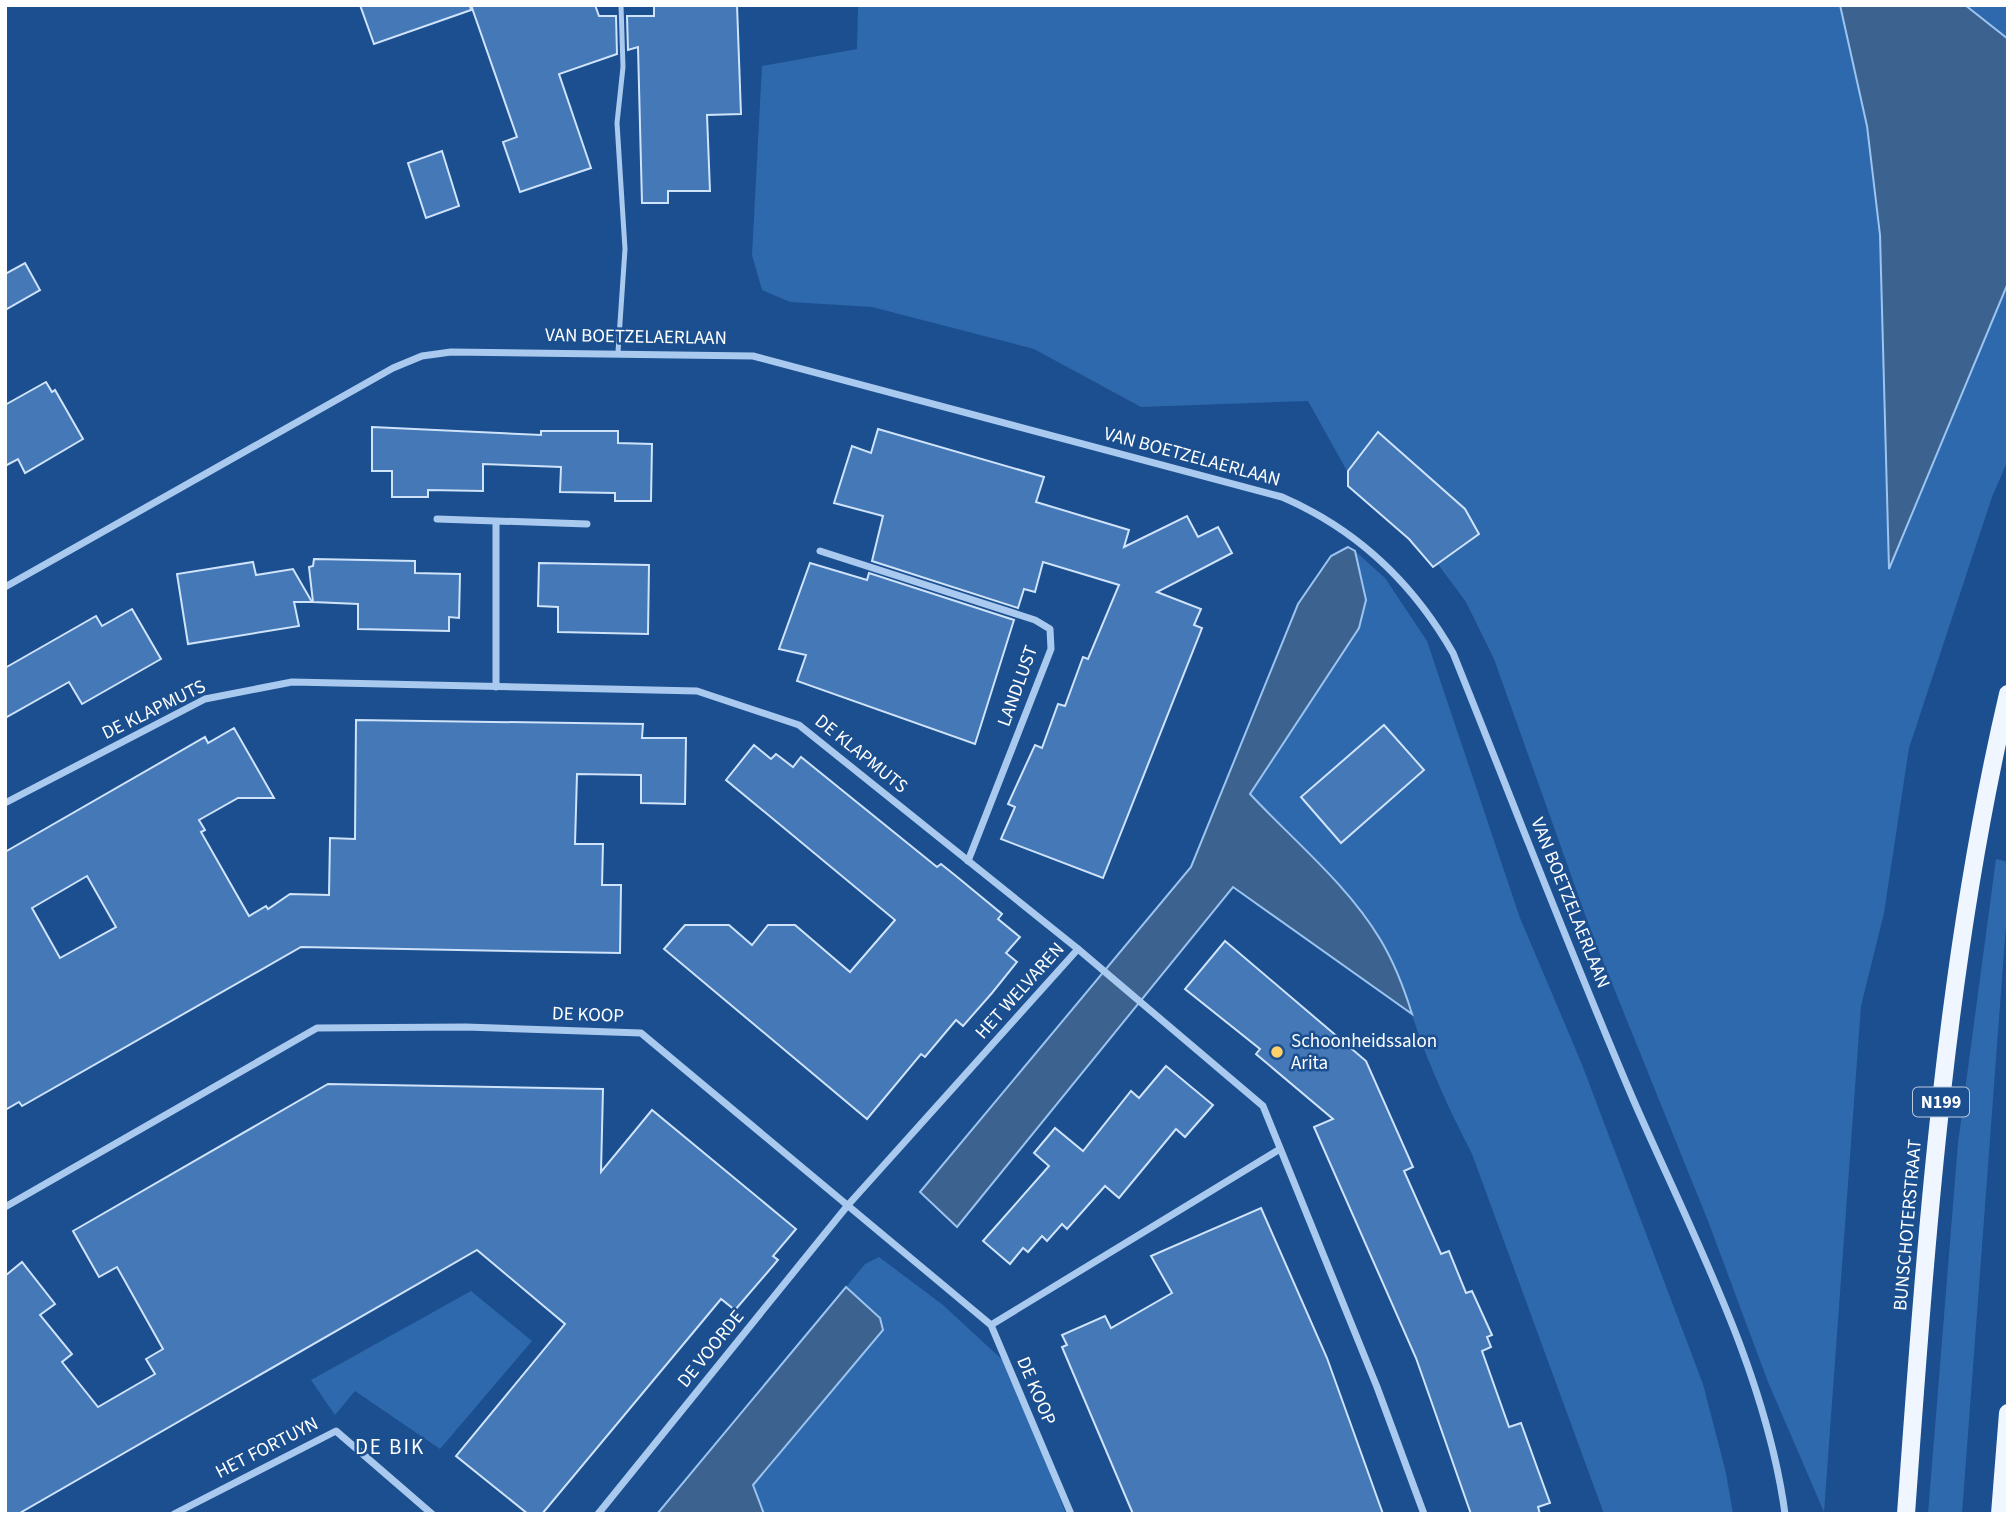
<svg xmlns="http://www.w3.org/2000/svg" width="2013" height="1519" viewBox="0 0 2013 1519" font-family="'Source Sans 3',sans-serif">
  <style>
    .green { fill: #2e69ad }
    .water { fill: #3c6290; stroke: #9cc4f0; stroke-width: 2 }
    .building { fill: #4478b7; stroke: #cfe3fa; stroke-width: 2; fill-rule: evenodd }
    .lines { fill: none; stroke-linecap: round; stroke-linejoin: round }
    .service { stroke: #a9c9ee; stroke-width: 5 }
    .minor { stroke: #a9c9ee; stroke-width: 7 }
    .primary { stroke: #f0f6ff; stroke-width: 18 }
    .poi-dot { fill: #ffd166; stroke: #1b4f8f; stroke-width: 2.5 }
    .labels { text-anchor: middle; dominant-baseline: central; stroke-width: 5; stroke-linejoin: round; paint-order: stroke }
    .shield { fill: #1b4f8f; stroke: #bbcadd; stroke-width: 2 }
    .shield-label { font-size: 18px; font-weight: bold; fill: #fff }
    .street-label { font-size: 19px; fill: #fff; stroke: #1b4f8f }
    .poi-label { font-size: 19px; fill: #fff; stroke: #1b4f8f; text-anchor: start }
    .neighbourhood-label { font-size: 21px; letter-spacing: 2px; fill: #fff; stroke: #1b4f8f }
  </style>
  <rect width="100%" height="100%" fill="#1b4f8f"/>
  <g class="green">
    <path d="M 858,5 L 1840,5 L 1867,126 L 1880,235 L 1889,567 L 2008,283 L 2008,460 L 1992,497 L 1909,748 L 1884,913 L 1861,1006 L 1824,1512 L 1768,1382 L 1708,1221 L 1592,934 L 1494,659 L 1466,602 L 1440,567 L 1398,523 L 1356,487 L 1308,401 L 1141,407 L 1034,349 L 872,307 L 790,302 L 762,290 L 752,255 L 762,66 L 857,49 Z"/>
    <path d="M 1965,5 L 2008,5 L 2008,39 Z"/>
    <path d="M 1355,551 L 1385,578 L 1427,641 L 1520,918 L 1581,1062 L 1703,1384 L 1726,1473 L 1733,1514 L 1604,1514 L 1472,1154 C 1450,1111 1429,1066 1414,1021 C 1404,993 1396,963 1379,937 C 1343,884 1293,840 1250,794 L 1359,628 L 1366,600 Z"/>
    <path d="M 1996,859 L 2008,862 L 2008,898 L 1962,1514 L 1928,1514 L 1958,1143 Z"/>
    <path d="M 879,1257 L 943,1305 L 1009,1366 L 1066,1514 L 764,1514 L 753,1485 L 772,1464 L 880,1317 L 846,1287 L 865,1264 Z"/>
    <path d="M 471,1291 L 532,1341 L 440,1449 L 355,1391 L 335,1415 L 311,1380 Z"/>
  </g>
  <g class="water">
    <path d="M 1840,5 L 1965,5 L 2008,39 L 2008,283 L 1889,569 L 1880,235 L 1867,126 Z"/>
    <path d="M 1348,547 L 1355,551 L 1366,600 L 1359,628 L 1250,794 C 1293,840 1347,884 1380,939 C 1394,962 1404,988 1412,1014 L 1233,887 L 957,1227 L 920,1192 L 1191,867 L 1298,604 L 1331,556 Z"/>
    <path d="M 846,1287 L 880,1318 L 883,1330 L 753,1485 L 764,1514 L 657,1514 Z"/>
  </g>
  <g class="building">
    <path d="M 360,5 L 470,5 L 471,10 L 374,44 Z"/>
    <path d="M 471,5 L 595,5 L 599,16 L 616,16 L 617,54 L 559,74 L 591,168 L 520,192 L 503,142 L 517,137 Z"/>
    <path d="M 654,5 L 737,5 L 741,114 L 707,115 L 710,191 L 668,191 L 668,203 L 642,203 L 638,47 L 628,50 L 627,16 L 654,16 Z"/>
    <path d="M 442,151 L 459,206 L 426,218 L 408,163 Z"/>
    <path d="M 25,263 L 40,290 L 5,310 L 5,274 Z"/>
    <path d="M 46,382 L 52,392 L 55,390 L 83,439 L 25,473 L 18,459 L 5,466 L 5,405 Z"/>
    <path d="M 372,427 L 541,435 L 541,431 L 618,431 L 618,443 L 652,444 L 651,501 L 615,501 L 615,493 L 560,492 L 561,467 L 483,464 L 483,491 L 428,490 L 428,497 L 392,497 L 392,471 L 372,471 Z"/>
    <path d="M 878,429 L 1044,477 L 1036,502 L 1129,530 L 1124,547 L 1187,516 L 1198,537 L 1218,527 L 1232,553 L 1157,592 L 1201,609 L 1194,625 L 1202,628 L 1103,878 L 1001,839 L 1015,807 L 1008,804 L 1035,745 L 1042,748 L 1058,704 L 1065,706 L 1083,657 L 1088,659 L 1119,585 L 1043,562 L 1035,592 L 1024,589 L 1018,608 L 872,561 L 883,516 L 834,503 L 852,446 L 871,453 Z"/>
    <path d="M 1378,432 L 1465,509 L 1479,534 L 1433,567 L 1409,539 L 1348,486 L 1348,471 Z"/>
    <path d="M 314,559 L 415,561 L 415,573 L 460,574 L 459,618 L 449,617 L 449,631 L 358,629 L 358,604 L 313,602 L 309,567 L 313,566 Z"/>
    <path d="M 253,562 L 256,575 L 293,569 L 312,602 L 294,602 L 299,626 L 188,644 L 177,574 Z"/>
    <path d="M 539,563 L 649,565 L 648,634 L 558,632 L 558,607 L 538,606 Z"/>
    <path d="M 810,563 L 867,580 L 869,573 L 1014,620 L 975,744 L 797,681 L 806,655 L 779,649 Z"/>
    <path d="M 132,609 L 161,659 L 82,704 L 69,682 L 5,718 L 5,668 L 96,616 L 102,626 Z"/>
    <path d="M 356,720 L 643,724 L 642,738 L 686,738 L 685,804 L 641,803 L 641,775 L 577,774 L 575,844 L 603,844 L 602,885 L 621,885 L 620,953 L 301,947 L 22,1106 L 19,1102 L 5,1110 L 5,852 L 205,737 L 208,743 L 234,728 L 274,798 L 238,798 L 199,820 L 205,830 L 201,832 L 249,916 L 266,906 L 268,909 L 290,894 L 329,895 L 330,838 L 355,839 ZM 87,876 L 116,927 L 60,958 L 32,908 Z"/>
    <path d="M 1384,725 L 1424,770 L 1341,843 L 1301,797 Z"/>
    <path d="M 754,745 L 771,759 L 776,754 L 793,767 L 801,757 L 937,867 L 941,864 L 956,876 L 1002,914 L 998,919 L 1020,937 L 1006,953 L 1017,962 L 992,993 L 963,1026 L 956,1020 L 925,1057 L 921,1054 L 867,1119 L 664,949 L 685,925 L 729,925 L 752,945 L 768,925 L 795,925 L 850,972 L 895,920 L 726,780 Z"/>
    <path d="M 1225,941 L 1366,1061 L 1413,1167 L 1404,1171 L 1441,1254 L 1449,1251 L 1466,1293 L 1472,1291 L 1492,1335 L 1487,1337 L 1491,1347 L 1482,1351 L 1509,1427 L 1521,1423 L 1538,1470 L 1550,1503 L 1538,1507 L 1540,1514 L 1471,1514 L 1416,1358 L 1314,1127 L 1333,1119 L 1256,1054 L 1260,1049 L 1185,989 Z"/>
    <path d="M 1166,1066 L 1213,1105 L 1185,1137 L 1176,1129 L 1119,1198 L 1105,1186 L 1067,1229 L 1062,1224 L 1047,1241 L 1042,1236 L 1028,1252 L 1023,1248 L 1010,1264 L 983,1241 L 1049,1166 L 1034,1153 L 1055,1128 L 1083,1151 L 1131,1091 L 1139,1098 Z"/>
    <path d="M 328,1084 L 603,1089 L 601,1172 L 652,1110 L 796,1229 L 773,1256 L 778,1260 L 735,1310 L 721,1299 L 542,1514 L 528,1514 L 456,1456 L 565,1324 L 477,1250 L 18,1514 L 5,1514 L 5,1276 L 22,1262 L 55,1304 L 40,1315 L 72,1354 L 62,1362 L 98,1407 L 155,1374 L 146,1359 L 163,1349 L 117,1267 L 99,1277 L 73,1231 Z"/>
    <path d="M 1261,1208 L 1327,1358 L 1383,1514 L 1133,1514 L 1062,1347 L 1067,1345 L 1062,1335 L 1105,1316 L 1111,1328 L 1172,1293 L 1151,1256 Z"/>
  </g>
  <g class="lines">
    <path class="service" d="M 618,352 L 625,249 L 617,123 L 623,67 L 621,5"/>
    <g class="minor">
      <path d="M 437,519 L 587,524"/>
      <path d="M 820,551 L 1035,620 L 1050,629 L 1051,649 L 968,861"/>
      <path d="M 5,587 L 393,368 L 422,356 L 451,352 L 753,356 L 1282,497 C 1356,529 1413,583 1453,653 C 1513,802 1570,952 1633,1099 C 1690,1230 1766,1371 1785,1514"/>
      <path d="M 496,687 L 496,522"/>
      <path d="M 5,803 L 205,699 L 292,682 L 697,691 L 799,725 L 1078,949 L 1263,1106 L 1377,1387 L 1424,1514"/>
      <path d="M 5,1207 L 317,1028 L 466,1027 L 641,1033 L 991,1325 L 1071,1514"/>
      <path d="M 991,1325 L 1280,1149"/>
      <path d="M 174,1514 L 336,1431 L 432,1514"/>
      <path d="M 598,1514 L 848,1205 L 1078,949"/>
    </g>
    <g class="primary">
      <path d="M 1906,1514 C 1926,1239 1945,963 2008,694"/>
      <path d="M 2000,1514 L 2008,1413"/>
    </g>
  </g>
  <circle class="poi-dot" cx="1277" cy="1052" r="7"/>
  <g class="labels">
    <rect class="shield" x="1913" y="1087.5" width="56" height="29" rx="5"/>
    <g class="shield-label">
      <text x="1941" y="1102">N199</text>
    </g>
    <g class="street-label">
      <text transform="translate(636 337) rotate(1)">VAN BOETZELAERLAAN</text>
      <text transform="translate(1192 457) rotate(15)">VAN BOETZELAERLAAN</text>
      <text transform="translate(1018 686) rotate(-70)">LANDLUST</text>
      <text transform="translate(154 710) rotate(-26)">DE KLAPMUTS</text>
      <text transform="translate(861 754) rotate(39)">DE KLAPMUTS</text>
      <text transform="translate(1570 903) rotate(68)">VAN BOETZELAERLAAN</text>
      <text transform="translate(1020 991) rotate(-48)">HET WELVAREN</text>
      <text transform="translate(588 1015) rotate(2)">DE KOOP</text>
      <text transform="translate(1908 1225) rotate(-85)">BUNSCHOTERSTRAAT</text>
      <text transform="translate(711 1349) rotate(-51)">DE VOORDE</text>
      <text transform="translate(1036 1391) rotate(67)">DE KOOP</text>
      <text transform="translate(267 1448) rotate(-27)">HET FORTUYN</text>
    </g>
    <g class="poi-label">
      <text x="1291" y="1041">Schoonheidssalon<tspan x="1291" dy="22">Arita</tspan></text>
    </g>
    <g class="neighbourhood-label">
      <text x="390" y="1447">DE BIK</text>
    </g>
  </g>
  <rect width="2013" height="1519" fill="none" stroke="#ffffff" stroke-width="14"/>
</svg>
